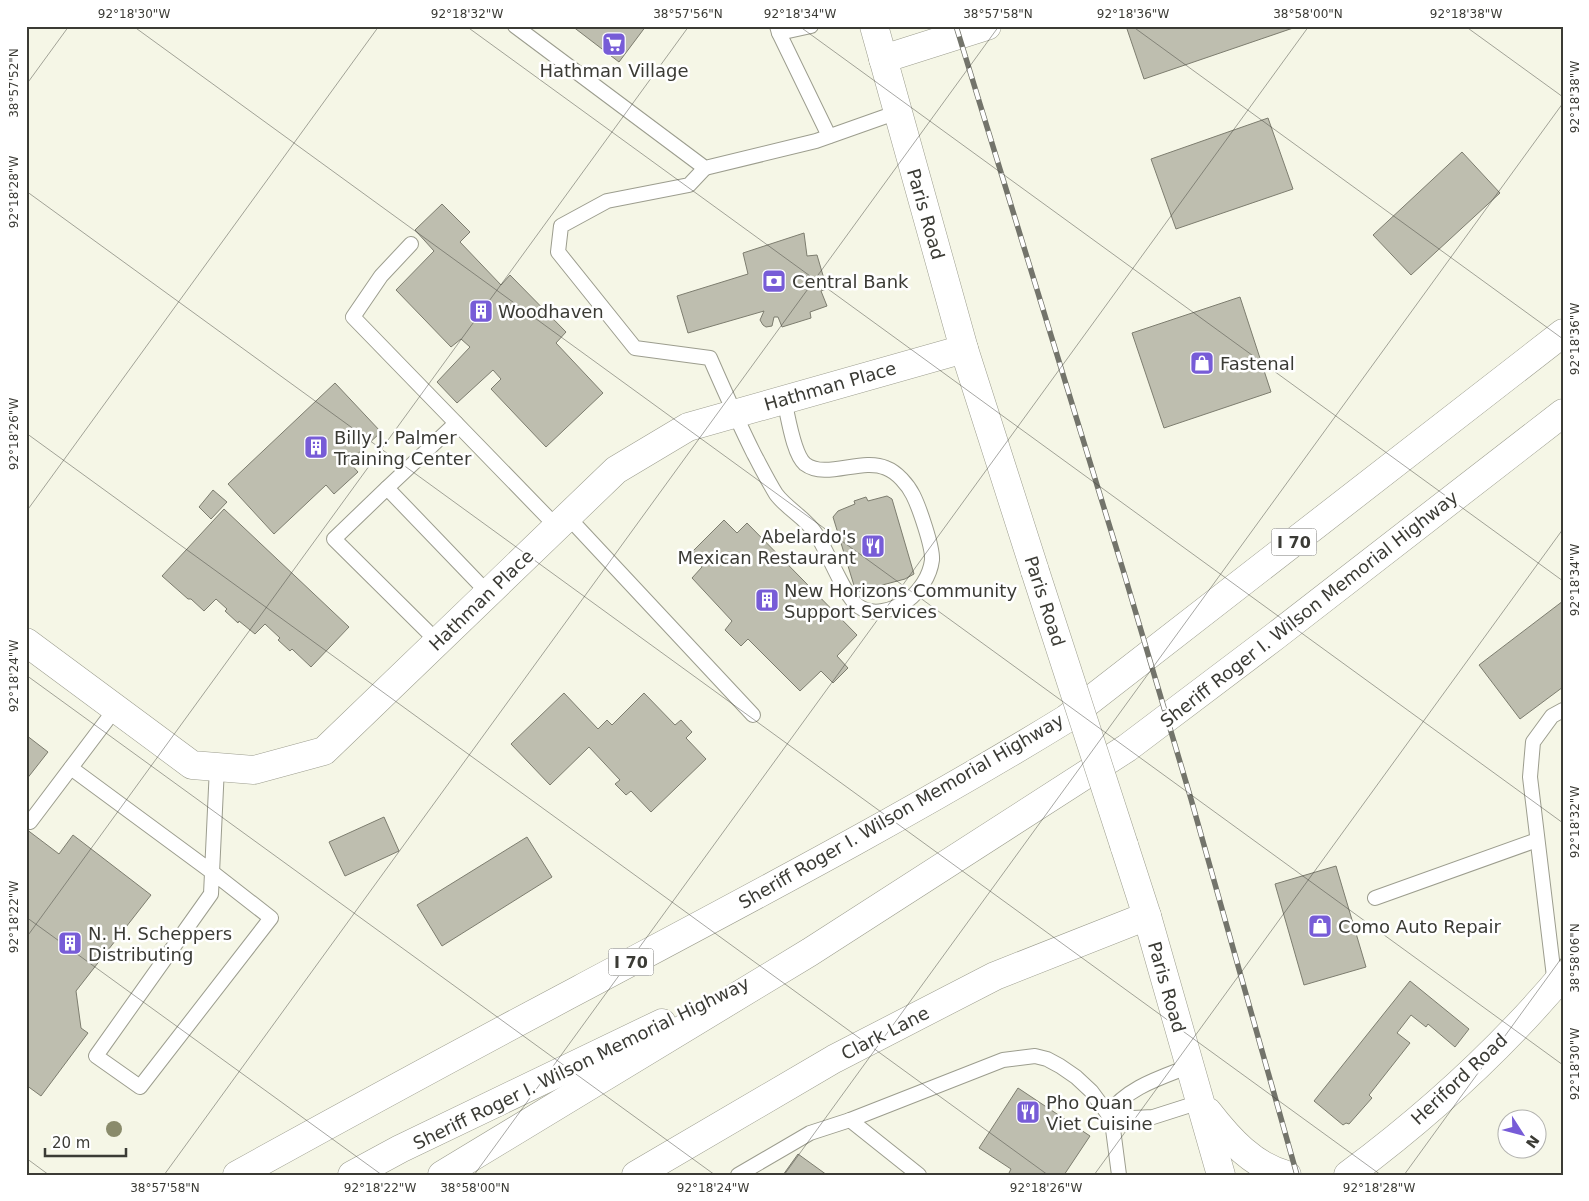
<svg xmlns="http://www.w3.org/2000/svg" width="1589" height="1201" viewBox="0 0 1589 1201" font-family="'DejaVu Sans',sans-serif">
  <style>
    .building { fill: #bebeaf; stroke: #7d7d6f }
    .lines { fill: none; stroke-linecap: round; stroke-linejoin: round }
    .lane-casing { stroke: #9c9d8e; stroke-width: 16 }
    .street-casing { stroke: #9c9d8e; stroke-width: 29 }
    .secondary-casing { stroke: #9c9d8e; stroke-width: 29 }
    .highway-casing { stroke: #9c9d8e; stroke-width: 29 }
    .lane { stroke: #fff; stroke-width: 14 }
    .street { stroke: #fff; stroke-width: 28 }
    .secondary { stroke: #fff; stroke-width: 28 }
    .highway { stroke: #fff; stroke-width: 28 }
    .rail-casing { stroke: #73746b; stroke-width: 5.5 }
    .rail { stroke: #fff; stroke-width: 4; stroke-dasharray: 11; stroke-linecap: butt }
    .secondary-bridge-casing { stroke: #9c9d8e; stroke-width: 29; stroke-linecap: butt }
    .secondary-bridge { stroke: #fff; stroke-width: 28 }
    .tree { fill: #8a8b6b }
    .ticks { fill: none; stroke: #3b3b35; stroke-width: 1; stroke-opacity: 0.45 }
    .labels { text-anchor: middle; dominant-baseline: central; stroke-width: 5; stroke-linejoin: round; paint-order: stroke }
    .shield { fill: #fff; stroke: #767672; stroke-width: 1 }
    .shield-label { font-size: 16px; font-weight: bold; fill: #3b3b35 }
    .poi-label { font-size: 18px; fill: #3b3b35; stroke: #fff; text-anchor: start }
    .street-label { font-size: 18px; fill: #3b3b35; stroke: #fff }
    .neatline { fill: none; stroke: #3b3b35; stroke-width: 2 }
    .ticks-label { font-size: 12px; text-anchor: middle; fill: #3b3b35 }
  </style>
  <rect width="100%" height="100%" fill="#f5f6e6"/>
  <g class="building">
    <path d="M 572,26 L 646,26 L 619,62 Z"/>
    <path d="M 1126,26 L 1299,26 L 1144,79 Z"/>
    <path d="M 1268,118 L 1293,189 L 1176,229 L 1151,159 Z"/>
    <path d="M 1462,152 L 1500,193 L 1411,275 L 1373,235 Z"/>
    <path d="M 442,204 L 470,232 L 460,242 L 501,285 L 510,275 L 566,332 L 556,343 L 603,393 L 546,447 L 491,389 L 501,379 L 493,370 L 457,403 L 437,382 L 470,347 L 461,339 L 451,347 L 396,290 L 434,251 L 415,230 Z"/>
    <path d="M 804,233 L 807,256 L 817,255 L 827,289 L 821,291 L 827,306 L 810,312 L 811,318 L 782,327 L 778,317 L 774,317 L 772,326 L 766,327 L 763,325 L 760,320 L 764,311 L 688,333 L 677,296 L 748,274 L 743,253 Z"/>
    <path d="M 1240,297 L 1271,392 L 1164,428 L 1132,333 Z"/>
    <path d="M 335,383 L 381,432 L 349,462 L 358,472 L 334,494 L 326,485 L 274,534 L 228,484 Z"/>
    <path d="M 213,490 L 227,502 L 211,519 L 199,507 Z"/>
    <path d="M 887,496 L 892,499 L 914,574 L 905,579 L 856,592 L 833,517 L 838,511 L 855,504 L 854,501 L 866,497 L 868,501 Z"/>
    <path d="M 224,509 L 349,627 L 311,667 L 292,649 L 290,651 L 278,640 L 280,638 L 265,624 L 255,634 L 239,621 L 238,623 L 225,611 L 227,609 L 216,599 L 204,611 L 191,599 L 188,599 L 162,576 Z"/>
    <path d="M 724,520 L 737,533 L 747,523 L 857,635 L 837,656 L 848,668 L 833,683 L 821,671 L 800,691 L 748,639 L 741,646 L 725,630 L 732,621 L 692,578 L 702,567 L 691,553 Z"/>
    <path d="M 1563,601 L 1563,687 L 1520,719 L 1479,665 Z"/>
    <path d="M 564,693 L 598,729 L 607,720 L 612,725 L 644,693 L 675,725 L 681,720 L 692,732 L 686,738 L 706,759 L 651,812 L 631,791 L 626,795 L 615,784 L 620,780 L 589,747 L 550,785 L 511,744 Z"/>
    <path d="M 26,735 L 48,752 L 26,780 Z"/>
    <path d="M 384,817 L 399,851 L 345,876 L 329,842 Z"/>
    <path d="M 26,829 L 59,854 L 73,835 L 151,895 L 76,991 L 81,1028 L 88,1033 L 41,1096 L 26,1085 Z"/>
    <path d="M 527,837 L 552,877 L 442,946 L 417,905 Z"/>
    <path d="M 1336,866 L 1366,967 L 1304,985 L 1275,884 Z"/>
    <path d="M 1410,981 L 1469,1029 L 1455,1047 L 1428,1024 L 1426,1027 L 1411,1015 L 1397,1033 L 1410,1043 L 1369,1095 L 1372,1098 L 1349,1124 L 1346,1123 L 1343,1125 L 1314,1101 Z"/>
    <path d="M 1018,1088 L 1090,1136 L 1064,1175 L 1008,1175 L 1011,1169 L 979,1148 Z"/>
    <path d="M 798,1154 L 827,1175 L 783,1175 Z"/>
  </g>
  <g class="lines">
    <g class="lane-casing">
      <g id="lane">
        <path d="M 515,26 L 705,168 L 816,141 L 898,112"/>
        <path d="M 777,26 L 779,33 L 811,26"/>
        <path d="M 779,33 L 829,136"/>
        <path d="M 705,168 L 689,185 L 607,201 L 561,226 L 558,252 L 635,348 L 710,358 C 724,390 738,422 754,454 C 761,467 768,481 776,494 C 787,509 806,518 816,534 C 828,551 843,594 858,606 C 873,617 893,610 907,601 C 920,591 930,576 932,560 C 933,547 919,507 913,495 C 908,485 897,472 886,468 C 862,457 826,480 805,464 C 793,454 788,415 784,400"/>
        <path d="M 411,244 L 381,276 L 353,317 L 557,527"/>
        <path d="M 387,488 L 456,423"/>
        <path d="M 568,517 L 753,715"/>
        <path d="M 438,642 L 334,539 L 387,488 L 488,593"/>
        <path d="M 71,768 L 212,872 L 271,918 L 140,1087 L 96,1056 L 211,894 L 217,767"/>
        <path d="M 30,822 L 116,708"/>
        <path d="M 1375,898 L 1537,840"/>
        <path d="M 1555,985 L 1530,777 L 1533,742 L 1552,716 L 1563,710"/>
        <path d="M 1190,1066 C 1160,1078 1128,1087 1108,1114 L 1133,1118 L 1153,1117 L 1200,1102"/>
        <path d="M 850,1120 L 919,1175"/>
        <path d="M 738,1175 L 810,1133 L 850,1120 L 1003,1060 L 1035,1056 L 1047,1059 L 1060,1066 L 1076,1077 L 1091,1091 L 1108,1114 L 1113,1129 L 1119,1175"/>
      </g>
    </g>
    <g class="street-casing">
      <g id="street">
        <path d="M 883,59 L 987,26"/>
        <path d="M 26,642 L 192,765 L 254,770 L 324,751 L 616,470 L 688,427 L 964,349"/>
      </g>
    </g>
    <g class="secondary-casing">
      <g id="secondary">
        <path d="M 874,26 L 964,349 L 1035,571"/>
        <path d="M 1124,845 L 1147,916 L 1221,1175"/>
        <path d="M 1208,1112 C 1229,1139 1253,1166 1287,1175"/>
        <path d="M 636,1175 L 834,1059 L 995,976 L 1147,916"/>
        <path d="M 1348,1175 C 1426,1117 1500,1050 1563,975"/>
      </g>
    </g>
    <g class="highway-casing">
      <g id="highway">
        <path d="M 237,1175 C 351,1112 465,1050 580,989 C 743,902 908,816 1066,719 L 1563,333"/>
        <path d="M 352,1175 L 400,1149 L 662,1023"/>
        <path d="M 442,1175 L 810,952 L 1127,748 L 1274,637 L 1563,413"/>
      </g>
    </g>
    <use href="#lane" class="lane"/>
    <use href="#street" class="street"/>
    <use href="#secondary" class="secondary"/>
    <use href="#highway" class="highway"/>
    <g class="rail-casing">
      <path id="rail" d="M 956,26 L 1124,573 L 1191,799 L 1297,1175"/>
    </g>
    <use href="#rail" class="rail"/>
    <g class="secondary-bridge-casing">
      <path id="secondary-bridge" d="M 1035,571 L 1124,845"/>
    </g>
    <use href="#secondary-bridge" class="secondary-bridge"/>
  </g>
  <circle class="tree" cx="114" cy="1129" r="8"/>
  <path class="ticks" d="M 133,26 L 1563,1065M 466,26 L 1563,823M 799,26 L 1563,581M 1132,26 L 1563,339M 1465,26 L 1563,97M 26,85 L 69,26M 26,191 L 1381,1175M 26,433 L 1048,1175M 26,512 L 379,26M 26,675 L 715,1175M 26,917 L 382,1175M 26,938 L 689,26M 26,1158 L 49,1175M 164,1175 L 999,26M 474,1175 L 1309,26M 784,1175 L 1563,103M 1094,1175 L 1563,529M 1404,1175 L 1563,956"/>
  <defs>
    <g id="supermarket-square" transform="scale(1.25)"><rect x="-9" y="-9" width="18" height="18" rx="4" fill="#775cd7" stroke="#fff"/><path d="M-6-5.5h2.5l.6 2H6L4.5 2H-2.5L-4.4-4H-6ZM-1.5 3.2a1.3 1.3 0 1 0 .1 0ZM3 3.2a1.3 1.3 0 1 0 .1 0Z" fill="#fff"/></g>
    <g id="bank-square" transform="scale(1.25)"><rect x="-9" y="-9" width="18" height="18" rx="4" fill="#775cd7" stroke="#fff"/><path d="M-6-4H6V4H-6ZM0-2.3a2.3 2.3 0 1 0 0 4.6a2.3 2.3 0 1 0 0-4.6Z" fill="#fff"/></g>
    <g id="building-square" transform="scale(1.25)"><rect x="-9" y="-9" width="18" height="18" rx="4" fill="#775cd7" stroke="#fff"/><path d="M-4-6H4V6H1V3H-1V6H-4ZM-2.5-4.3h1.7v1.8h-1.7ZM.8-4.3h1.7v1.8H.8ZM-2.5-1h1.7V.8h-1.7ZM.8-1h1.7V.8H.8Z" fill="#fff"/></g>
    <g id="shop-square" transform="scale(1.25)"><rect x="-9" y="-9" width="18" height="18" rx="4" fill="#775cd7" stroke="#fff"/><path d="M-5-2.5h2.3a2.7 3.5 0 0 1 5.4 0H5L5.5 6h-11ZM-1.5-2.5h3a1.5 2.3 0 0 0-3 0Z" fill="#fff"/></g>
    <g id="restaurant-square" transform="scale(1.25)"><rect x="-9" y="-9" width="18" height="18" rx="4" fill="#775cd7" stroke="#fff"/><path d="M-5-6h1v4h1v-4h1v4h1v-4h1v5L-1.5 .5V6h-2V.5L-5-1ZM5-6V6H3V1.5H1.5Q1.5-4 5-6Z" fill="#fff"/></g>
  </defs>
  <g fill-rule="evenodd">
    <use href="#supermarket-square" x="614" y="44"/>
    <use href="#bank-square" x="774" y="281"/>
    <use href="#building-square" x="481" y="311"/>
    <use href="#shop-square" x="1202" y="363"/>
    <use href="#building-square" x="316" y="447"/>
    <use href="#restaurant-square" x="873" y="546"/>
    <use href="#building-square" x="767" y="600"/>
    <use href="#shop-square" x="1320" y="926"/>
    <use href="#building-square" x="70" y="943"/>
    <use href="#restaurant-square" x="1028" y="1112"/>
  </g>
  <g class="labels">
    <g class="shield">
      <rect x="1271.5" y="528.5" width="45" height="27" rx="4"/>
      <rect x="608.5" y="948.5" width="45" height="27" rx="4"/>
    </g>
    <g class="shield-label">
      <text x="1294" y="542">I 70</text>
      <text x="631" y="962">I 70</text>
    </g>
    <g class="poi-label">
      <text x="614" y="70" text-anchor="middle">Hathman Village</text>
      <text x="792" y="281">Central Bank</text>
      <text x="498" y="311">Woodhaven</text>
      <text x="1220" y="363">Fastenal</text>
      <text x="334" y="437">Billy J. Palmer<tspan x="334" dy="21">Training Center</tspan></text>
      <text x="856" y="536" text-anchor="end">Abelardo's<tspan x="856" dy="21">Mexican Restaurant</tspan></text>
      <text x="784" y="590">New Horizons Community<tspan x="784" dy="21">Support Services</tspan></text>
      <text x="1338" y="926">Como Auto Repair</text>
      <text x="88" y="933">N. H. Scheppers<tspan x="88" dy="21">Distributing</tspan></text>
      <text x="1046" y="1102">Pho Quan<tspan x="1046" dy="21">Viet Cuisine</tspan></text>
    </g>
    <g class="street-label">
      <text transform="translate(926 214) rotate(74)">Paris Road</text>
      <text transform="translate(830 386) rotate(-16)">Hathman Place</text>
      <text transform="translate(481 600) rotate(-44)">Hathman Place</text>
      <text transform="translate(1045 601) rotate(72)">Paris Road</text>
      <text transform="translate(1309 609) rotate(-38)">Sheriff Roger I. Wilson Memorial Highway</text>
      <text transform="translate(901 811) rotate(-30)">Sheriff Roger I. Wilson Memorial Highway</text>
      <text transform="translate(1167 987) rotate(74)">Paris Road</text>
      <text transform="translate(885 1033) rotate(-27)">Clark Lane</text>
      <text transform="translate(581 1063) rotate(-26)">Sheriff Roger I. Wilson Memorial Highway</text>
      <text transform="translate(1459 1079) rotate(-43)">Heriford Road</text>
    </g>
  </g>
  <rect width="1589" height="1201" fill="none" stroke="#ffffff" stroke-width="55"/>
  <g transform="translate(1522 1134) rotate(126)"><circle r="24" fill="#ffffff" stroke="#b1b1ae"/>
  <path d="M0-4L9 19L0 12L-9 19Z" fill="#775cd7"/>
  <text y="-8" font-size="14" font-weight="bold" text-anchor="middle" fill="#3b3b35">N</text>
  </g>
  <path d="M45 1148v8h81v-8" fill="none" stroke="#3b3b35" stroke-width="2.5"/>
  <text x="52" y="1148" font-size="15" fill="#3b3b35" stroke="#ffffff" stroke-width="4" paint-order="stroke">20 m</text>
  <rect x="28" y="28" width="1534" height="1146" class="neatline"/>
  <g class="ticks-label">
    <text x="134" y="18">92°18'30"W</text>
    <text x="467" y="18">92°18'32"W</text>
    <text x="688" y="18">38°57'56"N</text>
    <text x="800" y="18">92°18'34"W</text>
    <text x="998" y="18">38°57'58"N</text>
    <text x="1133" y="18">92°18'36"W</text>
    <text x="1308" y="18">38°58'00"N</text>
    <text x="1466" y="18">92°18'38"W</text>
    <text transform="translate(14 83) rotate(-90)" y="4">38°57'52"N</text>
    <text transform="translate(1575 97) rotate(-90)" y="4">92°18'38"W</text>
    <text transform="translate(14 192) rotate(-90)" y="4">92°18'28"W</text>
    <text transform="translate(1575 339) rotate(-90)" y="4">92°18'36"W</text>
    <text transform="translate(14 434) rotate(-90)" y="4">92°18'26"W</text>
    <text transform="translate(1575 580) rotate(-90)" y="4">92°18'34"W</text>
    <text transform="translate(14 676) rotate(-90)" y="4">92°18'24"W</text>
    <text transform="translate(1575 822) rotate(-90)" y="4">92°18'32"W</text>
    <text transform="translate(14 917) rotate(-90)" y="4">92°18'22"W</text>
    <text transform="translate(1575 958) rotate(-90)" y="4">38°58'06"N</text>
    <text transform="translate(1575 1064) rotate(-90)" y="4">92°18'30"W</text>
    <text x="165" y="1192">38°57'58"N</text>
    <text x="380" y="1192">92°18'22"W</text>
    <text x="475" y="1192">38°58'00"N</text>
    <text x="713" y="1192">92°18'24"W</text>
    <text x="1046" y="1192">92°18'26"W</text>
    <text x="1379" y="1192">92°18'28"W</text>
  </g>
</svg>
